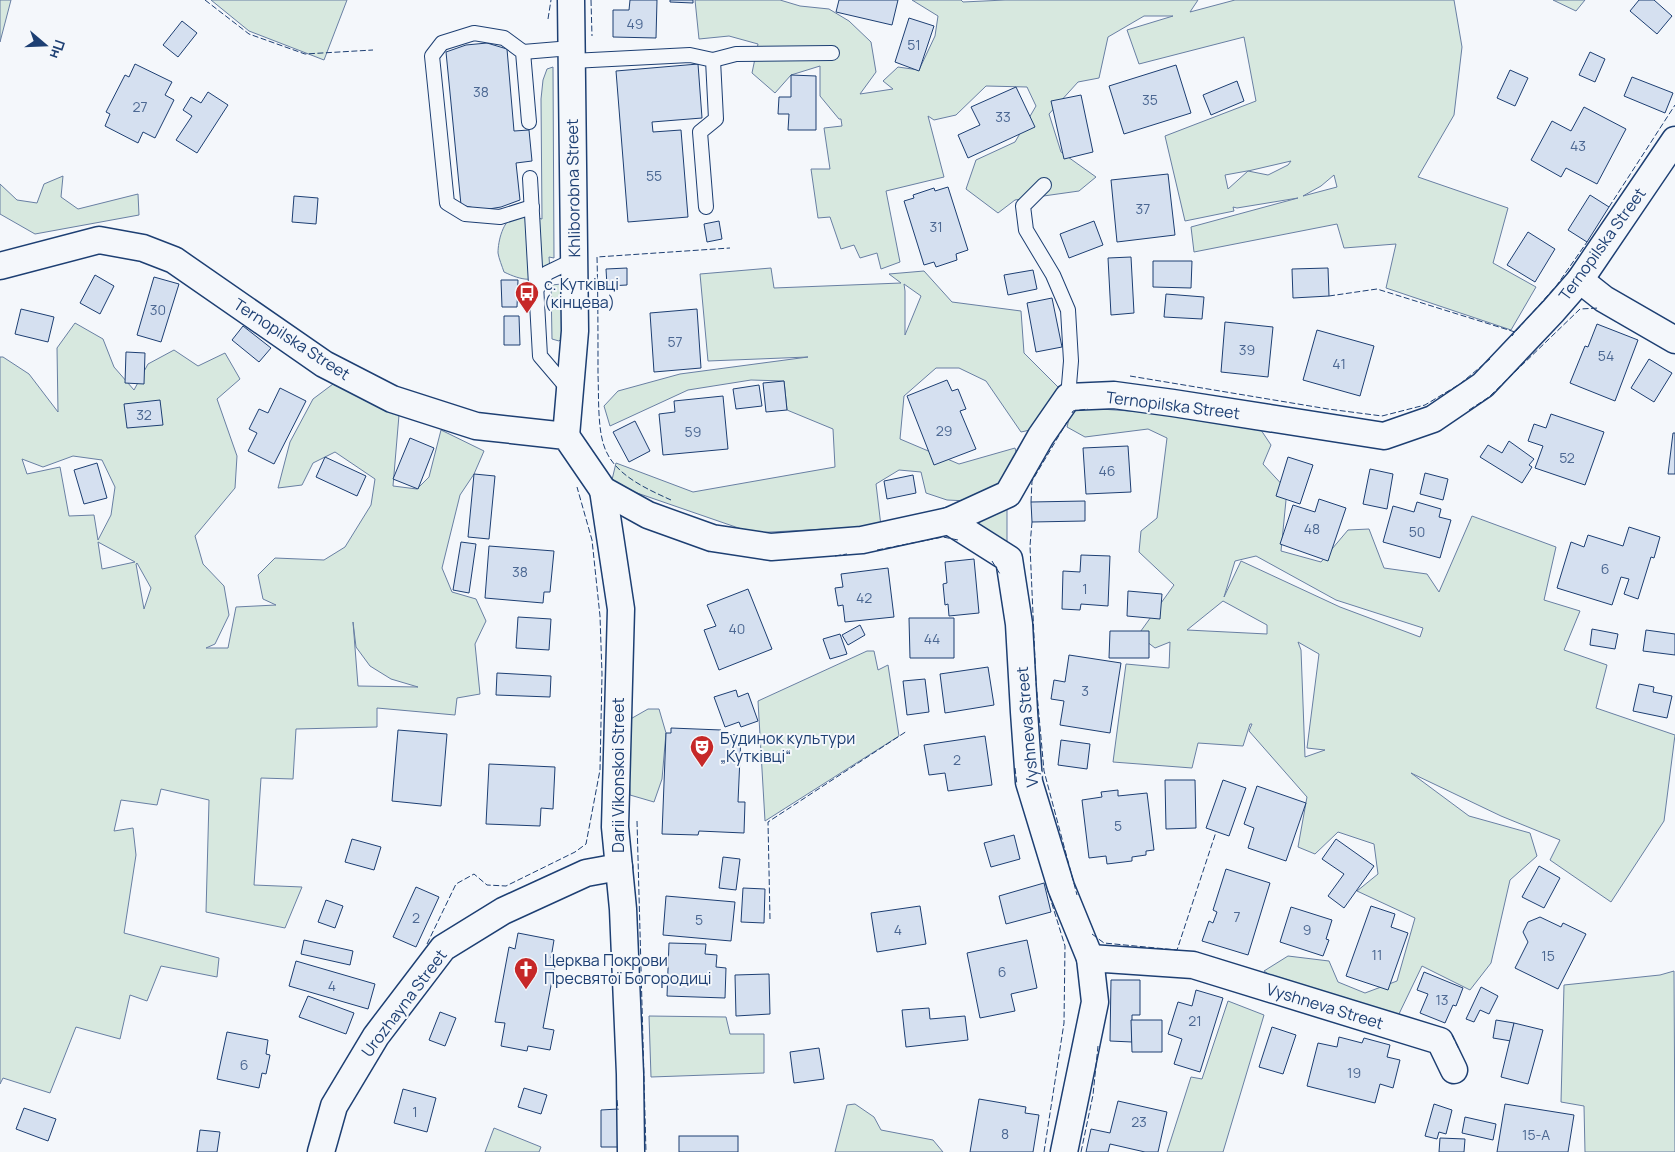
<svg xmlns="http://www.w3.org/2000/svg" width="1675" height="1152" viewBox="0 0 1675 1152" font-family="Manrope,sans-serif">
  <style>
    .green { fill: #d7e8df; stroke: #687fa3; fill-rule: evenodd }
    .building { fill: #d5e0f0; stroke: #1d3f73 }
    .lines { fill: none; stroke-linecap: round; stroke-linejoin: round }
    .service-casing { stroke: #1d3f73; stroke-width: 16 }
    .minor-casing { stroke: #1d3f73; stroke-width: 29 }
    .service { stroke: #f4f7fb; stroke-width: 14 }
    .minor { stroke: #f4f7fb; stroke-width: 26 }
    .fence { stroke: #1d3f73; stroke-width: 1; stroke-dasharray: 6 2.5; stroke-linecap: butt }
    .labels { text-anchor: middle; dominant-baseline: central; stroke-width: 4; stroke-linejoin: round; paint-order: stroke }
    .number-label { font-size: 14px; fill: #4b6792 }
    .street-label { font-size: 16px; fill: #1d3f73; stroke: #f4f7fb }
    .poi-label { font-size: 16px; fill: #1d3f73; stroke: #f4f7fb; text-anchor: start }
  </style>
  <rect width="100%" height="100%" fill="#f4f7fb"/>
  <g class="green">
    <path d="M 0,0 L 11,0 L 0,42 Z"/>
    <path d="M 211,0 L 347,0 L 324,60 L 249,31 Z"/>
    <path d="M 695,0 L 780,0 L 800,6 L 829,9 L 849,21 L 871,42 L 876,72 L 860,94 L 893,89 L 883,81 L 898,67 L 919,70 L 935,36 L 938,16 L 912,0 L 961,0 L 963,2 L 1005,0 L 1198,0 L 1190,12 L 1235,0 L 1454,0 L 1462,47 L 1454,115 L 1418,177 L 1508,208 L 1493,263 L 1536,287 L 1511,330 L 1386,288 L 1396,244 L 1344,248 L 1337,224 L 1194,252 L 1191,227 L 1298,198 L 1237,208 L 1233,207 L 1234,211 L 1185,221 L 1165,136 L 1256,101 L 1244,37 L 1139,64 L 1127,30 L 1173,16 L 1144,16 L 1108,37 L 1099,78 L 1078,82 L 1049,114 L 1061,152 L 1096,177 L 1079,191 L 1015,200 L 998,213 L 966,189 L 976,160 L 1015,142 L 1036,106 L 1027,87 L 986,86 L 956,115 L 934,120 L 928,116 L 944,177 L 886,191 L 900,262 L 881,269 L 877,253 L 860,258 L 854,245 L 841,249 L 830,217 L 818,218 L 811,169 L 830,169 L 824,128 L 842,126 L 841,119 L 839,119 L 820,96 L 820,66 L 791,75 L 775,93 L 752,73 L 758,44 L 729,36 L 699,39 ZM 1291,161 L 1288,165 L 1268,175 L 1248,171 ZM 1247,171 L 1248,171 L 1228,189 L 1225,175 ZM 1334,175 L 1337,187 L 1303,196 L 1321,186 Z"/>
    <path d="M 1553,0 L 1585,0 L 1576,11 Z"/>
    <path d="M 553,67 L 554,258 L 549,257 L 550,270 C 535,284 521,280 504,272 C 502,266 499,259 498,253 C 498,241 503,220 515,216 C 524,213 533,217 542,219 L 541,99 L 543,80 L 547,69 Z"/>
    <path d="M 63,176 L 61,197 L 78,209 L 138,194 L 139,215 L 35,234 L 0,214 L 0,184 L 17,200 L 37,203 L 44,184 Z"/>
    <path d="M 771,268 L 774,288 L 901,283 L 889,274 L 924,271 L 952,302 L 1021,311 L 1024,353 L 1068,397 L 1062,423 L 1021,432 L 986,381 L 959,368 L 936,368 L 904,396 L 900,439 L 959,464 L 1015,448 L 1021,469 L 1008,488 L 968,501 L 947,500 L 926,493 L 921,472 L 899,470 L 876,484 L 881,526 L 753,533 L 611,484 L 616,463 L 693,492 L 835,467 L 833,429 L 787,410 L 784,381 L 751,380 L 688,390 L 610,426 L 604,406 L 618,391 L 680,374 L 808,357 L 708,361 L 700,274 ZM 904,284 L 921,296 L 905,335 L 905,291 Z"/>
    <path d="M 562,284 L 563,337 L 559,341 L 552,339 L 551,285 Z"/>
    <path d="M 75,323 L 103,339 L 114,367 L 134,390 L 148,364 L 174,350 L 198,366 L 225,353 L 240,379 L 217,399 L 237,456 L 235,488 L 195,536 L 203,564 L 224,586 L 229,615 L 215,644 L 206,648 L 228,648 L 236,607 L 276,605 L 263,599 L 258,575 L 275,558 L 324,560 L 345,547 L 371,505 L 375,479 L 335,452 L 313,463 L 302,485 L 278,488 L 290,442 L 313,399 L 333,384 L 399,415 L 393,486 L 417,489 L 429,477 L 441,430 L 484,451 L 474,474 L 460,495 L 442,568 L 452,592 L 476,599 L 486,621 L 475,644 L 480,694 L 457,698 L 455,715 L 377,708 L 377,727 L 296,729 L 293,779 L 261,778 L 254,885 L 302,887 L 285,928 L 206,912 L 209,800 L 161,789 L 157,805 L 121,800 L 114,831 L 133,828 L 136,855 L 124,933 L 219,958 L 217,977 L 161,966 L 147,1001 L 130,995 L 120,1039 L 76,1027 L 50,1093 L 3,1078 L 0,1084 L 0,357 L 3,357 L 29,374 L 58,412 L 57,348 ZM 73,456 L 102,460 L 115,487 L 111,515 L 98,540 L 94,515 L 69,516 L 60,467 L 27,474 L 22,459 L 43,467 ZM 98,542 L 135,562 L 102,569 ZM 137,563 L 151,588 L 144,609 L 136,564 ZM 353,622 L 356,647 L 370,666 L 391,679 L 418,687 L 358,686 Z"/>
    <path d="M 1072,407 L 1158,413 L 1259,427 L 1271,445 L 1263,464 L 1287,490 L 1281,551 L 1321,562 L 1348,530 L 1369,529 L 1384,568 L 1427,574 L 1439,592 L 1472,516 L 1556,547 L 1544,600 L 1580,611 L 1564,650 L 1607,665 L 1596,708 L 1675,735 L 1664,821 L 1611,902 L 1550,860 L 1560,840 L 1501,816 L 1411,773 L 1469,816 L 1530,833 L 1537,856 L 1510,880 L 1491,963 L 1470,990 L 1422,966 L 1398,1016 L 1293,991 L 1264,971 L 1288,956 L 1329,961 L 1338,982 L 1365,993 L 1397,981 L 1415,918 L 1357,891 L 1378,874 L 1374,844 L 1338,832 L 1315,854 L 1298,847 L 1307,797 L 1249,731 L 1252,724 L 1250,724 L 1243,746 L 1198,743 L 1192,768 L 1113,762 L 1126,664 L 1169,668 L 1170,642 L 1155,648 L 1138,635 L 1174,585 L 1139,552 L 1141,531 L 1157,518 L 1167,438 L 1148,429 L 1085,437 L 1067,427 ZM 1256,556 L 1336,600 L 1423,628 L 1420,637 L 1340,607 L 1241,561 L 1224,597 L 1235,561 ZM 1223,601 L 1267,625 L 1267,634 L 1187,630 ZM 1298,642 L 1319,654 L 1307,748 L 1325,750 L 1305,757 L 1301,650 Z"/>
    <path d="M 1007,508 L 1007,546 L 965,523 Z"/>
    <path d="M 867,651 L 874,651 L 878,670 L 888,665 L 899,736 L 765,821 L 758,701 Z"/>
    <path d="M 648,709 L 659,709 L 666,733 L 662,779 L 654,802 L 630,795 L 627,721 Z"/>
    <path d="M 1674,971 L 1675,1152 L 1585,1152 L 1584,1106 L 1561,1102 L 1564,985 L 1660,975 Z"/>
    <path d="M 1228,1001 L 1264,1015 L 1223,1152 L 1167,1152 L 1191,1077 L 1202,1079 Z"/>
    <path d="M 649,1016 L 726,1017 L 730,1034 L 764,1034 L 764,1073 L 651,1077 Z"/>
    <path d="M 855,1104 L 874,1117 L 881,1130 L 933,1140 L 943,1152 L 835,1152 L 847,1105 Z"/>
    <path d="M 494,1128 L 541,1147 L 539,1152 L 485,1152 Z"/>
  </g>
  <g class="building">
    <path d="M 630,0 L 657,0 L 656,38 L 613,37 L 613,10 L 629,10 Z"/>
    <path d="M 670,0 L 693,0 L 693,3 L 670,2 Z"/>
    <path d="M 839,0 L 898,0 L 892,25 L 836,12 Z"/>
    <path d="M 1639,0 L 1654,0 L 1672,16 L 1657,34 L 1630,11 Z"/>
    <path d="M 909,18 L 934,26 L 919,71 L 895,62 Z"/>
    <path d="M 182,21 L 197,33 L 178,57 L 163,45 Z"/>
    <path d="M 487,43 L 507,49 L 514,131 L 529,130 L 532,161 L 516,163 L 520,200 L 501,207 L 483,210 L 461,205 L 446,52 L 466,45 Z"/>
    <path d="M 1590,52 L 1605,59 L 1595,82 L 1579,75 Z"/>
    <path d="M 135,64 L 172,82 L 165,95 L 174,100 L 155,138 L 143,132 L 138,143 L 105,126 L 110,114 L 106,112 L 125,75 L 129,77 Z"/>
    <path d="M 698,64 L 702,118 L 652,122 L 653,132 L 681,130 L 688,217 L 628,222 L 616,71 Z"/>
    <path d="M 1176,65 L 1191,113 L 1124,134 L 1109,86 Z"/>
    <path d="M 1510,70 L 1528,78 L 1515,106 L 1497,98 Z"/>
    <path d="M 791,75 L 816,76 L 816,130 L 788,130 L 789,114 L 778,114 L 779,97 L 791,97 Z"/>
    <path d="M 1632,77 L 1673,93 L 1665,113 L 1624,96 Z"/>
    <path d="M 1237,81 L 1244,101 L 1211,115 L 1203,95 Z"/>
    <path d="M 1016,87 L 1035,127 L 968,158 L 958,135 L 980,125 L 971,107 Z"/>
    <path d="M 208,92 L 228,105 L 197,153 L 176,140 L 192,116 L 183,110 L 191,97 L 201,103 Z"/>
    <path d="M 1081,95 L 1093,152 L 1064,159 L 1051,101 Z"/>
    <path d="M 1584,107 L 1626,129 L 1597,184 L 1566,168 L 1561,177 L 1531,160 L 1552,121 L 1571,131 Z"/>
    <path d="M 1168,174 L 1175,235 L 1117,242 L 1111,180 Z"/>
    <path d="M 948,187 L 968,250 L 956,254 L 957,260 L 936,267 L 934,262 L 924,265 L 904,201 L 914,198 L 913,195 L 934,188 L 935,191 Z"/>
    <path d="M 1590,195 L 1609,207 L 1587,242 L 1568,230 Z"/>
    <path d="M 294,196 L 318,198 L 316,224 L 292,222 Z"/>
    <path d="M 719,221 L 722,239 L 707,242 L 704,224 Z"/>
    <path d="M 1094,221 L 1103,245 L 1069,258 L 1060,234 Z"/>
    <path d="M 1528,232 L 1555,249 L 1535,282 L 1507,265 Z"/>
    <path d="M 1131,257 L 1134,313 L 1111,315 L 1108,258 Z"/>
    <path d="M 1153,261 L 1192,261 L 1191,288 L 1153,287 Z"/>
    <path d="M 627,268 L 627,285 L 607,286 L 606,269 Z"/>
    <path d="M 1328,268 L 1329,296 L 1293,298 L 1292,269 Z"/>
    <path d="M 1033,270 L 1037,289 L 1008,295 L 1004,275 Z"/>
    <path d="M 95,275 L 114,286 L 100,314 L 80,303 Z"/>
    <path d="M 154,277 L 179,284 L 161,342 L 137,335 Z"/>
    <path d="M 501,280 L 518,280 L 517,307 L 502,307 Z"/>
    <path d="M 1166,294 L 1204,297 L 1202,319 L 1164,317 Z"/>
    <path d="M 1052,298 L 1062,347 L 1036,352 L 1027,303 Z"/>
    <path d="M 21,309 L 54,317 L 48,342 L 15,334 Z"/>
    <path d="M 697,309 L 701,368 L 654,372 L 650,313 Z"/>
    <path d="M 504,316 L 519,316 L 520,345 L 504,345 Z"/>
    <path d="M 1225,322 L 1273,327 L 1268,377 L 1221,372 Z"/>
    <path d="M 1597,324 L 1638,340 L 1615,401 L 1570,383 L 1585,346 L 1588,347 Z"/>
    <path d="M 243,326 L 271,348 L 259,362 L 232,340 Z"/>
    <path d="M 1317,330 L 1374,346 L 1360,396 L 1303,380 Z"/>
    <path d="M 126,352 L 145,353 L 144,384 L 125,383 Z"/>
    <path d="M 1649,359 L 1672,373 L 1654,402 L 1631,388 Z"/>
    <path d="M 947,380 L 952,391 L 958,389 L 966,409 L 960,411 L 976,449 L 934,465 L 907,396 Z"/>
    <path d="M 784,381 L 787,410 L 766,412 L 763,383 Z"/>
    <path d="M 759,385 L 762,406 L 736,409 L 733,389 Z"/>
    <path d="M 280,388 L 306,401 L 274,464 L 248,451 L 257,433 L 249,429 L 259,409 L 268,413 Z"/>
    <path d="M 723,396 L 728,449 L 663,455 L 659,414 L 675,412 L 674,401 Z"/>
    <path d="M 160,400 L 163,425 L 127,428 L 124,404 Z"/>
    <path d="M 1551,414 L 1604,432 L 1585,485 L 1535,468 L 1543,446 L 1528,441 L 1534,424 L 1546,428 Z"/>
    <path d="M 635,421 L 650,451 L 629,462 L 613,432 Z"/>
    <path d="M 1673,433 L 1675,433 L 1675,474 L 1668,474 Z"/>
    <path d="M 410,438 L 434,448 L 418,489 L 393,479 Z"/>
    <path d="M 1509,441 L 1534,459 L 1529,465 L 1532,467 L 1522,483 L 1480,457 L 1488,445 L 1502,453 Z"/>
    <path d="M 1128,446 L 1131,492 L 1086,494 L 1083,448 Z"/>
    <path d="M 325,457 L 366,476 L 357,496 L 316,477 Z"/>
    <path d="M 1288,457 L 1313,465 L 1300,504 L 1276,496 Z"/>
    <path d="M 97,463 L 107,498 L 84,504 L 74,470 Z"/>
    <path d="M 1370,469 L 1393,474 L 1387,509 L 1363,504 Z"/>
    <path d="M 1425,473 L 1448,479 L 1443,500 L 1420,494 Z"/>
    <path d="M 474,474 L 495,476 L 489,539 L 468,537 Z"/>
    <path d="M 913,475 L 916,493 L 887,499 L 884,481 Z"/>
    <path d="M 1319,499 L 1346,508 L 1328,561 L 1280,544 L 1293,505 L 1315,512 Z"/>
    <path d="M 1085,501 L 1085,521 L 1032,522 L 1031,502 Z"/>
    <path d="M 1417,502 L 1441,509 L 1439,517 L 1451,520 L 1440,558 L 1383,542 L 1393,506 L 1414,512 Z"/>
    <path d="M 1629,527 L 1660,537 L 1654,558 L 1651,557 L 1638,599 L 1624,594 L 1629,579 L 1621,577 L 1612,605 L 1557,588 L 1571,542 L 1584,547 L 1588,535 L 1623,546 Z"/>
    <path d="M 461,542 L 476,544 L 469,593 L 453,590 Z"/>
    <path d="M 489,546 L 554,551 L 550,592 L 544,592 L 543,603 L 485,598 Z"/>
    <path d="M 1081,555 L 1110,556 L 1108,606 L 1081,604 L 1080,610 L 1062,609 L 1063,571 L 1080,572 Z"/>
    <path d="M 974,559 L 979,613 L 949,616 L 948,604 L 945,605 L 943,584 L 947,583 L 945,562 Z"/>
    <path d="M 888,568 L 894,617 L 845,622 L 843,605 L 838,606 L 835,588 L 843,587 L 841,574 Z"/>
    <path d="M 748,589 L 772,649 L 719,670 L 704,630 L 716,626 L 707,605 Z"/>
    <path d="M 1128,591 L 1162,594 L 1160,619 L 1127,616 Z"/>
    <path d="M 518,617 L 551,619 L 549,650 L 516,648 Z"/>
    <path d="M 909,618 L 954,618 L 954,658 L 910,658 Z"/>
    <path d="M 860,625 L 865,635 L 848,645 L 842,635 Z"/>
    <path d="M 1592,629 L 1618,634 L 1615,649 L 1590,645 Z"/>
    <path d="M 1646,630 L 1675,634 L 1675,655 L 1643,651 Z"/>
    <path d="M 1110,631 L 1149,631 L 1149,658 L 1109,658 Z"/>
    <path d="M 840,634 L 847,654 L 830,659 L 823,639 Z"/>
    <path d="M 1069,655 L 1121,663 L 1110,733 L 1060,725 L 1064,701 L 1051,699 L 1054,680 L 1065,682 Z"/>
    <path d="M 988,667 L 994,705 L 945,713 L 940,674 Z"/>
    <path d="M 497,673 L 551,676 L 550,697 L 496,695 Z"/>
    <path d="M 925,679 L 929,712 L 907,715 L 903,681 Z"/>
    <path d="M 1639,684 L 1654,687 L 1653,692 L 1672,696 L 1667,718 L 1633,711 Z"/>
    <path d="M 736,690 L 738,697 L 748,693 L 758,721 L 741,727 L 739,722 L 725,727 L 714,697 Z"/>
    <path d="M 671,728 L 721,730 L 721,734 L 741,735 L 738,802 L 745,802 L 744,833 L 699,831 L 698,835 L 662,834 L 666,733 L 671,733 Z"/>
    <path d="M 398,730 L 447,734 L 441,806 L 392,801 Z"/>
    <path d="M 985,736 L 992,785 L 948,791 L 945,773 L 929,775 L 924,745 Z"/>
    <path d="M 1061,740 L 1090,744 L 1087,769 L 1058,765 Z"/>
    <path d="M 489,764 L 555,767 L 553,809 L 541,808 L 540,826 L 486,824 Z"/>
    <path d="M 1165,780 L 1195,780 L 1196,828 L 1166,829 Z"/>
    <path d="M 1223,780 L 1246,788 L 1229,836 L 1206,828 Z"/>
    <path d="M 1257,786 L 1306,803 L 1286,861 L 1248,848 L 1254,828 L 1244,824 Z"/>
    <path d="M 1118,790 L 1118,796 L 1147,793 L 1154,850 L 1146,851 L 1146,855 L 1132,857 L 1132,861 L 1107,864 L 1106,856 L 1089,858 L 1082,800 L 1102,797 L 1101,792 Z"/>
    <path d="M 1014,835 L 1020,859 L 991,867 L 984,843 Z"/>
    <path d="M 352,839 L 381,847 L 374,870 L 345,862 Z"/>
    <path d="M 1336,839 L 1374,866 L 1344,908 L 1328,896 L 1344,874 L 1322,859 Z"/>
    <path d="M 723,857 L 740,859 L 736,890 L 719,888 Z"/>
    <path d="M 1539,866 L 1560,878 L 1544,908 L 1522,897 Z"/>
    <path d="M 1226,869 L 1270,883 L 1248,955 L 1202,941 L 1209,921 L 1213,923 L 1217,912 L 1213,910 Z"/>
    <path d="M 1044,883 L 1051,912 L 1006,924 L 999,896 Z"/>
    <path d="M 416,887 L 439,897 L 416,947 L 393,937 Z"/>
    <path d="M 743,888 L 765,889 L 764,923 L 741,922 Z"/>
    <path d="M 666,896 L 735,902 L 731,941 L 663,935 Z"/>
    <path d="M 326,900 L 343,906 L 335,928 L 318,922 Z"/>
    <path d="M 920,906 L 926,944 L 877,952 L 871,913 Z"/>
    <path d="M 1371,906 L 1395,914 L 1391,927 L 1408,933 L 1388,990 L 1346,976 Z"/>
    <path d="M 1291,907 L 1332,920 L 1326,939 L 1329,940 L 1323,956 L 1280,942 Z"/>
    <path d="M 1540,917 L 1561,927 L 1563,923 L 1586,934 L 1558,989 L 1515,968 L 1528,942 L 1523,932 L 1528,922 Z"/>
    <path d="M 518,933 L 554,940 L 551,958 L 556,959 L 543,1028 L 554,1030 L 550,1050 L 528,1046 L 527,1051 L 501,1046 L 505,1023 L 495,1022 L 509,947 L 515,949 Z"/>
    <path d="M 304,940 L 353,951 L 350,965 L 301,954 Z"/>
    <path d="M 1027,940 L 1037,988 L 1011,994 L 1015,1011 L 980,1018 L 967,953 Z"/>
    <path d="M 669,943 L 706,944 L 705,954 L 717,955 L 716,967 L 726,968 L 725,998 L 667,996 Z"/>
    <path d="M 296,961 L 375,984 L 368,1009 L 289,986 Z"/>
    <path d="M 1424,972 L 1463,988 L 1456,1006 L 1453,1005 L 1445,1023 L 1420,1013 L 1428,994 L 1417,990 Z"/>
    <path d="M 769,974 L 770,1014 L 736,1016 L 735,975 Z"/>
    <path d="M 1111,980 L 1140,980 L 1140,1015 L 1132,1015 L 1132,1042 L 1110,1041 Z"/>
    <path d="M 1481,987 L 1498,996 L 1489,1014 L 1480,1010 L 1474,1022 L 1466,1019 Z"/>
    <path d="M 1196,990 L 1223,998 L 1200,1072 L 1174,1064 L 1182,1039 L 1168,1034 L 1178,1002 L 1192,1006 Z"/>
    <path d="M 308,996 L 354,1013 L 346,1034 L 299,1017 Z"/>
    <path d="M 929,1008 L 930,1019 L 965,1016 L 968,1040 L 906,1047 L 902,1010 Z"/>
    <path d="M 440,1012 L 456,1018 L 445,1046 L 429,1040 Z"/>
    <path d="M 1131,1020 L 1162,1020 L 1162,1052 L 1132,1052 Z"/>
    <path d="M 1496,1020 L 1514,1023 L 1511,1041 L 1493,1038 Z"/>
    <path d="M 1514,1023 L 1543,1030 L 1528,1084 L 1501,1077 Z"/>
    <path d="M 1272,1027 L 1296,1035 L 1283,1074 L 1259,1067 Z"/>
    <path d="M 227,1032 L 268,1040 L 266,1054 L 270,1055 L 266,1074 L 262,1073 L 259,1088 L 217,1079 Z"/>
    <path d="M 1339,1037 L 1362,1043 L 1364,1038 L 1390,1045 L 1387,1057 L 1400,1060 L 1393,1088 L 1380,1084 L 1375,1103 L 1307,1086 L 1318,1043 L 1337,1047 Z"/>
    <path d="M 819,1048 L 824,1079 L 794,1083 L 790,1052 Z"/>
    <path d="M 524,1088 L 547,1095 L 541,1114 L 518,1107 Z"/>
    <path d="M 403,1089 L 436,1098 L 427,1132 L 394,1123 Z"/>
    <path d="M 979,1099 L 1026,1107 L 1025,1113 L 1039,1115 L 1033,1152 L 970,1152 Z"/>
    <path d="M 1118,1101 L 1167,1112 L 1158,1152 L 1145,1152 L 1110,1144 L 1108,1152 L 1086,1152 L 1091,1129 L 1110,1133 Z"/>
    <path d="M 1434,1104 L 1452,1110 L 1446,1134 L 1439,1132 L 1437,1139 L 1425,1136 Z"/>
    <path d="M 1505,1104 L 1574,1115 L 1568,1152 L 1497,1152 Z"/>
    <path d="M 24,1108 L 56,1119 L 48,1141 L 16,1129 Z"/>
    <path d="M 618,1109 L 618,1147 L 601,1147 L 601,1110 Z"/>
    <path d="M 1465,1117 L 1496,1124 L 1493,1140 L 1462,1133 Z"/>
    <path d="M 200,1130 L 220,1132 L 217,1152 L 197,1152 Z"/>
    <rect x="679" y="1136" width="59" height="16"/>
    <path d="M 1440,1138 L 1465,1139 L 1464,1152 L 1439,1152 Z"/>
  </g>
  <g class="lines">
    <g class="service-casing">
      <g id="service">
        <path d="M 523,52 L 571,48"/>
        <path d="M 713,60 L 736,54 L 832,53"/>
        <path d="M 572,61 L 690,55 L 713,60 L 716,119 L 700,132 L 706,207"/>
        <path d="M 529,122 L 523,52 L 504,38 L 474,33 L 442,43 L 432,56 L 447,203 L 465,214 L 500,217 L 532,207"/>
        <path d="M 530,178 L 540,356 L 569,390"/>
        <path d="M 1044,185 L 1023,206 L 1026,230 L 1053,275 L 1068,310 L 1071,361 L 1068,397"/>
        <path d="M 536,290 L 547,273 L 574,260"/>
      </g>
    </g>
    <g class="minor-casing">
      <g id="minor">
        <path d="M 0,266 L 99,240 L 143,248 L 174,260 L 324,364 L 392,399 L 476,426 L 566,436 L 603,490 L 648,515 L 712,538 L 771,547 L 862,540 L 949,521 L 1008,494 L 1041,436 L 1068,397 L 1114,395 L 1173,403 L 1384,436 L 1433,419 L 1483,385 L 1553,311 L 1580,280 L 1675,140"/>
        <path d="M 1580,280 L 1604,299 L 1675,340"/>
        <path d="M 566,436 L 575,331 L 571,0"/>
        <path d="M 603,490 L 621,609 L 615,827 L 623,909 L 630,1074 L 631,1152"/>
        <path d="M 949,521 L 1009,559 L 1019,624 L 1024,712 L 1029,782 L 1061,887 L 1090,958"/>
        <path d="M 321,1152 L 334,1106 L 376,1036 L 443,948 L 503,911 L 586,873 L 619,867"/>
        <path d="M 1064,1152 L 1095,1002 L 1090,958 L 1193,965 L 1440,1041 L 1454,1070"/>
      </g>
    </g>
    <use href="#service" class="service"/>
    <use href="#minor" class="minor"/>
    <g class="fence">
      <path d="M 205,0 L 249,34 L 305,54 L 373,50"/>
      <path d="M 591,0 L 592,36"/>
      <path d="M 548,19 L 551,0"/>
      <path d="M 1609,207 L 1675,105"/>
      <path d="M 1329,296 L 1377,289 L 1515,332 L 1512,336"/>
      <path d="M 1516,331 L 1557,285 L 1587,242"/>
      <path d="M 1130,376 L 1328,409 L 1382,416 L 1425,405 L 1460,384 L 1490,359"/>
      <path d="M 1469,410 L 1489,397 L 1580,309 L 1599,308"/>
      <path d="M 1072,413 L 1073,411 L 1088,409"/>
      <path d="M 671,500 C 647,489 617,476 606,451 C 597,432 599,396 598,375 C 598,336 598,296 597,257 L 730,248"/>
      <path d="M 1031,502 L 1032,481 L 1067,422"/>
      <path d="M 1032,522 L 1030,546 L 1036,682 L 1044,771 L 1077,895"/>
      <path d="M 877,550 L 943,537 L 958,540"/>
      <path d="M 835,556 L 847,554"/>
      <path d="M 992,561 L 1000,574"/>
      <path d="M 1015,768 L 1017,785"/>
      <path d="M 637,821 L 646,1152"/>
      <path d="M 770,919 L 768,822 L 907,731"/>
      <path d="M 1092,934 L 1104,943 L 1177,950 L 1216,832"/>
      <path d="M 427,944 L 456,884 L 474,874 L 487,885 L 506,886 L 575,852 L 586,844 L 600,770 L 602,674 L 600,616 L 592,540 L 577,487"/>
      <path d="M 1452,1035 L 1459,1049"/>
      <path d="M 617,1100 L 618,1110"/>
      <path d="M 1044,1152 L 1064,1023 L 1065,946 L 1048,891"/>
      <path d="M 1081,1152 L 1093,1095 L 1098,1046"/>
    </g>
  </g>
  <defs>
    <g id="bus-pin" transform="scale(1.25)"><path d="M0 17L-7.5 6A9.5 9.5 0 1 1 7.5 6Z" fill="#c62828" stroke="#f4f7fb"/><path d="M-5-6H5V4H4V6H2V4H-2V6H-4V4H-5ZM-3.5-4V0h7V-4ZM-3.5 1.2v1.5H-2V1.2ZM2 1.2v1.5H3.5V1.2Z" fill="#fff"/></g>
    <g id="theatre-pin" transform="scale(1.25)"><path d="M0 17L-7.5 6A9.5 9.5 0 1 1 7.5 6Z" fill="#c62828" stroke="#f4f7fb"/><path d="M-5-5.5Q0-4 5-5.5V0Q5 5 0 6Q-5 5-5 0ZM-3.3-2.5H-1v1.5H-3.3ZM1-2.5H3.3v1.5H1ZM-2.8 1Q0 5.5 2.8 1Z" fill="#fff"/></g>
    <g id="church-pin" transform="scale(1.25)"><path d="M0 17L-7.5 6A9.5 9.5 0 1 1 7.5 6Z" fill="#c62828" stroke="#f4f7fb"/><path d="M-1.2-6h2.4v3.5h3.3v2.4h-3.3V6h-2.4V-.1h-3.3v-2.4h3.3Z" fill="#fff"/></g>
  </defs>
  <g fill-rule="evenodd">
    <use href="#bus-pin" x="527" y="293"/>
    <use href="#theatre-pin" x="702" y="747"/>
    <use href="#church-pin" x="526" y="969"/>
  </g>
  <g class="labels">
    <g class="number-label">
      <text x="635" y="23">49</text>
      <text x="914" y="44">51</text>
      <text x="481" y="91">38</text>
      <text x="1150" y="99">35</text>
      <text x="140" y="106">27</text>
      <text x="1003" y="116">33</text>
      <text x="1578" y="145">43</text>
      <text x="654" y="175">55</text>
      <text x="1143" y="208">37</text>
      <text x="936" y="226">31</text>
      <text x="158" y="309">30</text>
      <text x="675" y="341">57</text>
      <text x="1247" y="349">39</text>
      <text x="1606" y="355">54</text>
      <text x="1339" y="363">41</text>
      <text x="144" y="414">32</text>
      <text x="944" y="430">29</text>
      <text x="693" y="431">59</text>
      <text x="1567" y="457">52</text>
      <text x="1107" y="470">46</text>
      <text x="1312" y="528">48</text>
      <text x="1417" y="531">50</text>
      <text x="1605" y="568">6</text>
      <text x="520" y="571">38</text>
      <text x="1085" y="588">1</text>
      <text x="864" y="597">42</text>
      <text x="737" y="628">40</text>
      <text x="932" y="638">44</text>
      <text x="1085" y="690">3</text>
      <text x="957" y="759">2</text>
      <text x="1118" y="825">5</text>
      <text x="1237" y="916">7</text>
      <text x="416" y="917">2</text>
      <text x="699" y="919">5</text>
      <text x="898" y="929">4</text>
      <text x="1307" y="929">9</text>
      <text x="1377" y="954">11</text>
      <text x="1548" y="955">15</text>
      <text x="1002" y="971">6</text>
      <text x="332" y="985">4</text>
      <text x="1442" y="999">13</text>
      <text x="1195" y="1020">21</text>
      <text x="244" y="1064">6</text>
      <text x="1354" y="1072">19</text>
      <text x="415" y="1111">1</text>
      <text x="1139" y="1121">23</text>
      <text x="1005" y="1133">8</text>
      <text x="1536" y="1134">15-А</text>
    </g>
    <g class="street-label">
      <text transform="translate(573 188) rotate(-91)">Khliborobna Street</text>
      <text transform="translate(1602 244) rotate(-54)">Ternopilska Street</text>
      <text transform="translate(292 339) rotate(33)">Ternopilska Street</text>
      <text transform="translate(1173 405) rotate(7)">Ternopilska Street</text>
      <text transform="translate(1027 727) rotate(-95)">Vyshneva Street</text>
      <text transform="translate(618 775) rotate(-90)">Darii Vikonskoi Street</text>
      <text transform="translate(404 1003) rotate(-53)">Urozhayna Street</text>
      <text transform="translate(1325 1006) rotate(17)">Vyshneva Street</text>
    </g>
    <g class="poi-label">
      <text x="544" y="284">с. Кутківці<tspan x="544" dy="18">(кінцева)</tspan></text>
      <text x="720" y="738">Будинок культури<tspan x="720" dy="18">„Кутківці“</tspan></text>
      <text x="544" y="960">Церква Покрови<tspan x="544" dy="18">Пресвятої Богородиці</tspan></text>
    </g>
  </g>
  <g transform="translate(45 45) rotate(109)" stroke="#f4f7fb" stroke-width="4" paint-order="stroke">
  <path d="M0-4L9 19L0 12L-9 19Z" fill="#1d3f73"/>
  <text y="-8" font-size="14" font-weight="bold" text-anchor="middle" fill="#1d3f73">Пн</text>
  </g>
</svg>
